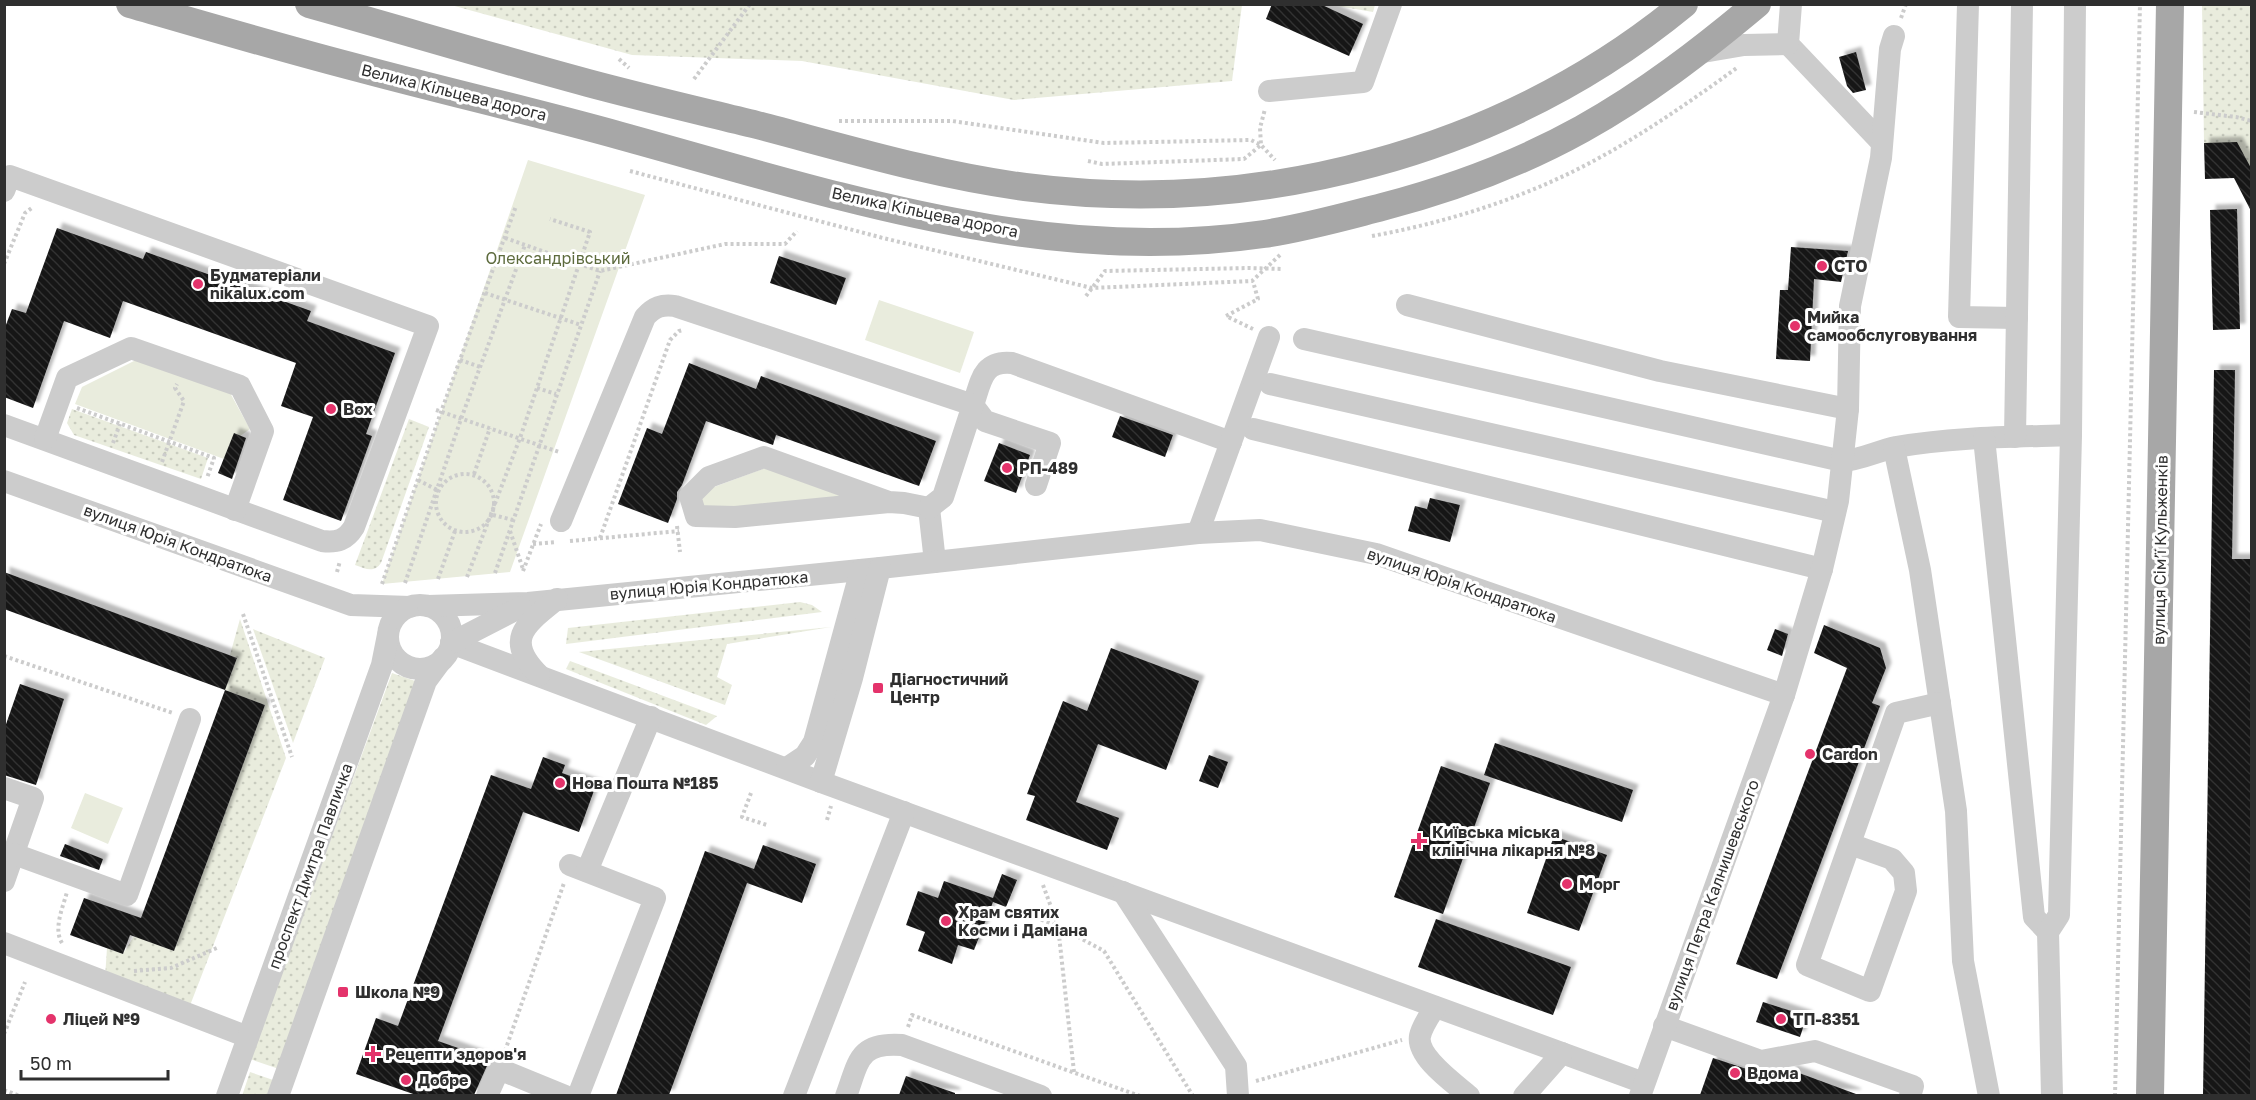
<svg xmlns="http://www.w3.org/2000/svg" width="2256" height="1100" viewBox="0 0 2256 1100" font-family="'Golos Text',sans-serif">
  <style>
    .grass { fill: url(#grass-dots) }
    .green { fill: #e9ecdd }
    .building { fill: url(#building-back-hatch); filter: url(#shadow) }
    .lines { fill: none; stroke-linecap: round; stroke-linejoin: round }
    .path { stroke: #ccc; stroke-width: 4; stroke-dasharray: 3 3; stroke-linecap: butt }
    .minor { stroke: #ccc; stroke-width: 22 }
    .major { stroke: #a7a7a7; stroke-width: 28 }
    .poi-dot { fill: #e4336b; stroke: #fff; stroke-width: 2 }
    .labels { text-anchor: middle; dominant-baseline: central; stroke-width: 6; stroke-linejoin: round; paint-order: stroke }
    .street-label { font-size: 16px; fill: #2f2f2f; stroke: #fff }
    .park-label { font-size: 16px; fill: #5d6b3d; stroke: #fff }
    .poi-label { font-size: 16px; font-weight: bold; fill: #2f2f2f; stroke: #fff; text-anchor: start }
  </style>
  <defs>
    <pattern id="grass-dots" width="8" height="8" patternUnits="userSpaceOnUse" patternTransform="scale(1.5)"><rect width="8" height="8" fill="#e9ecdd"/><path d="M2 2h.1M6 6h.1" fill="none" stroke="#c8cbbe" stroke-width="1.8" stroke-linecap="round"/></pattern>
    <pattern id="building-back-hatch" width="6" height="6" patternUnits="userSpaceOnUse" patternTransform="scale(1.5)"><rect width="6" height="6" fill="#161616"/><path d="M-1 5l2 2M0 0l6 6M5-1l2 2" fill="none" stroke="#303030"/></pattern>
    <filter id="shadow"><feDropShadow dx="5.5" dy="-5.5" stdDeviation="1.5" flood-color="#0004"/></filter>
  </defs>
  <rect width="100%" height="100%" fill="#fff"/>
  <g class="grass">
    <path d="M 451,5 L 1242,5 L 1232,81 L 1014,100 L 802,61 L 632,55 Z"/>
    <path d="M 1332,5 L 1375,4 L 1375,5 L 1373,12 Z"/>
    <path d="M 2202,5 L 2251,5 L 2251,170 L 2204,143 Z"/>
    <path d="M 72,409 L 208,458 L 201,479 L 74,435 L 67,423 Z"/>
    <path d="M 409,419 L 429,427 L 381,563 C 374,573 366,569 355,565 Z"/>
    <path d="M 800,602 L 812,605 L 822,612 L 566,644 L 568,628 Z"/>
    <path d="M 240,619 L 286,758 L 189,1008 L 105,978 L 107,948 L 123,954 L 134,936 L 174,951 L 265,705 L 225,690 L 237,658 L 230,655 Z"/>
    <path d="M 831,627 L 727,644 L 717,677 L 732,685 L 725,705 L 579,652 Z"/>
    <path d="M 253,629 L 325,658 L 293,743 Z"/>
    <path d="M 570,661 L 717,716 L 706,725 L 566,669 Z"/>
    <path d="M 392,673 L 421,683 L 282,1070 L 250,1059 Z"/>
    <path d="M 250,1072 L 282,1083 L 277,1095 L 242,1096 Z"/>
  </g>
  <g class="green">
    <path d="M 528,160 L 645,195 L 510,572 L 382,584 Z"/>
    <path d="M 879,300 L 974,332 L 960,373 L 865,340 Z"/>
    <path d="M 140,358 L 229,391 L 250,429 L 240,436 L 234,434 L 224,459 L 75,404 L 82,387 Z"/>
    <path d="M 771,466 L 866,496 L 705,512 L 700,502 L 703,491 Z"/>
    <path d="M 85,793 L 123,808 L 108,844 L 71,828 Z"/>
  </g>
  <g class="building">
    <path d="M 1272,4 L 1320,4 L 1363,24 L 1349,56 L 1266,19 Z"/>
    <path d="M 1856,52 L 1866,90 L 1853,93 L 1847,86 L 1839,57 Z"/>
    <path d="M 2237,142 L 2252,170 L 2252,213 L 2234,178 L 2205,179 L 2204,143 Z"/>
    <path d="M 2237,209 L 2240,329 L 2213,330 L 2210,210 Z"/>
    <path d="M 57,228 L 143,259 L 146,252 L 311,311 L 307,321 L 395,353 L 366,434 L 372,436 L 341,521 L 283,500 L 313,417 L 281,406 L 296,363 L 123,301 L 110,338 L 64,321 L 33,408 L 4,397 L 4,330 L 12,309 L 26,313 Z"/>
    <path d="M 1791,247 L 1848,251 L 1841,282 L 1814,279 L 1810,361 L 1776,359 L 1780,290 L 1788,290 Z"/>
    <path d="M 779,256 L 846,278 L 836,305 L 770,283 Z"/>
    <path d="M 689,363 L 756,389 L 761,376 L 936,441 L 919,486 L 776,435 L 773,445 L 706,421 L 682,485 L 677,492 L 677,499 L 668,523 L 618,504 L 647,428 L 662,434 Z"/>
    <path d="M 2214,370 L 2235,370 L 2232,559 L 2252,559 L 2252,1095 L 2203,1095 Z"/>
    <path d="M 1120,416 L 1173,435 L 1165,457 L 1112,437 Z"/>
    <path d="M 234,433 L 246,438 L 232,479 L 218,473 Z"/>
    <path d="M 999,443 L 1030,455 L 1016,493 L 984,481 Z"/>
    <path d="M 1430,498 L 1460,505 L 1450,542 L 1408,531 L 1415,506 L 1427,509 Z"/>
    <path d="M 4,572 L 237,658 L 225,690 L 4,609 Z"/>
    <path d="M 1824,625 L 1880,648 L 1886,668 L 1872,703 L 1880,706 L 1777,979 L 1736,964 L 1847,668 L 1814,653 Z"/>
    <path d="M 1775,629 L 1788,634 L 1782,656 L 1767,650 Z"/>
    <path d="M 1111,648 L 1199,681 L 1166,770 L 1098,744 L 1076,802 L 1119,818 L 1107,850 L 1026,820 L 1035,796 L 1027,794 L 1063,701 L 1087,711 Z"/>
    <path d="M 20,684 L 64,699 L 36,785 L 4,775 L 4,730 Z"/>
    <path d="M 225,690 L 265,705 L 174,951 L 130,935 L 123,954 L 70,935 L 84,898 L 141,918 Z"/>
    <path d="M 1495,743 L 1633,790 L 1622,822 L 1484,775 Z"/>
    <path d="M 1209,755 L 1228,762 L 1218,788 L 1199,781 Z"/>
    <path d="M 543,757 L 565,765 L 562,773 L 596,785 L 579,832 L 523,812 L 438,1041 L 490,1059 L 474,1095 L 416,1095 L 356,1074 L 376,1018 L 398,1026 L 491,775 L 531,789 Z"/>
    <path d="M 1441,766 L 1490,783 L 1443,914 L 1394,897 Z"/>
    <path d="M 1554,836 L 1607,855 L 1579,931 L 1527,913 Z"/>
    <path d="M 65,844 L 103,859 L 99,870 L 60,856 Z"/>
    <path d="M 763,845 L 816,864 L 802,903 L 747,883 L 669,1095 L 616,1095 L 705,851 L 754,869 Z"/>
    <path d="M 1002,874 L 1017,880 L 1006,907 L 993,902 L 974,950 L 958,945 L 952,964 L 918,951 L 925,932 L 906,925 L 918,891 L 938,898 L 944,881 L 993,898 Z"/>
    <path d="M 1436,919 L 1571,967 L 1553,1015 L 1418,967 Z"/>
    <path d="M 1763,1002 L 1807,1016 L 1800,1037 L 1756,1022 Z"/>
    <path d="M 1713,1058 L 1786,1082 L 1791,1070 L 1856,1094 L 1855,1095 L 1700,1095 Z"/>
    <path d="M 906,1076 L 955,1093 L 955,1095 L 899,1095 Z"/>
  </g>
  <g class="lines">
    <g class="path">
      <path d="M 1901,18 L 1906,4"/>
      <path d="M 619,59 L 629,68"/>
      <path d="M 694,79 L 750,4"/>
      <path d="M 2194,112 L 2236,117 L 2252,121"/>
      <path d="M 839,121 L 952,121 L 1104,143 L 1251,140 L 1261,145 L 1275,160"/>
      <path d="M 1088,161 L 1102,164 L 1244,159 L 1261,145 L 1260,128 L 1265,109"/>
      <path d="M 630,171 L 883,238 L 1092,288 L 1252,281 L 1280,255"/>
      <path d="M 1372,236 C 1443,223 1515,201 1580,168 C 1635,140 1687,104 1738,67"/>
      <path d="M 505,238 L 600,271 L 725,244 L 785,244 L 797,231"/>
      <path d="M 4,264 L 25,213 L 33,207"/>
      <path d="M 485,293 L 581,325"/>
      <path d="M 1086,296 L 1105,271 L 1248,268 L 1282,269"/>
      <path d="M 1253,329 L 1226,316 L 1258,299 L 1254,285"/>
      <path d="M 460,360 L 480,367"/>
      <path d="M 537,388 L 556,394"/>
      <path d="M 77,408 L 214,458 L 207,478"/>
      <path d="M 436,410 L 559,452"/>
      <path d="M 113,443 L 120,424"/>
      <path d="M 162,462 L 184,401 L 175,388 L 177,384"/>
      <circle cx="465" cy="503" r="29"/>
      <path d="M 474,474 L 490,428"/>
      <path d="M 418,480 L 437,490"/>
      <path d="M 493,515 L 513,520"/>
      <path d="M 677,526 L 680,552"/>
      <path d="M 510,531 L 523,569"/>
      <path d="M 600,538 L 670,340 L 679,331 L 683,330"/>
      <path d="M 570,541 L 679,531"/>
      <path d="M 533,544 L 556,542"/>
      <path d="M 523,571 L 541,524"/>
      <path d="M 337,572 L 340,561"/>
      <path d="M 495,573 L 600,271"/>
      <path d="M 467,577 L 520,438 L 590,232 L 550,219"/>
      <path d="M 438,579 L 455,531"/>
      <path d="M 405,583 L 461,419 L 525,245"/>
      <path d="M 382,584 L 441,412 L 516,206"/>
      <path d="M 243,614 L 292,757"/>
      <path d="M 4,656 L 173,713"/>
      <path d="M 751,793 L 742,817 L 767,825"/>
      <path d="M 827,820 L 831,806"/>
      <path d="M 1043,885 L 1058,926 L 1104,951 L 1193,1096"/>
      <path d="M 1013,909 L 1058,926 L 1074,1072"/>
      <path d="M 62,943 C 53,929 63,907 67,892"/>
      <path d="M 134,971 L 171,968 L 219,947"/>
      <path d="M 908,1027 L 912,1015 L 1140,1096"/>
      <path d="M 4,1034 L 25,982"/>
      <path d="M 505,1051 L 564,883"/>
      <path d="M 1256,1081 L 1402,1040"/>
      <path d="M 4,1090 L 20,1096"/>
      <path d="M 2115,1096 L 2140,4"/>
    </g>
    <g class="minor">
      <path d="M 1791,4 L 1788,44 L 1882,143"/>
      <path d="M 1968,4 L 1959,317 L 2017,318"/>
      <path d="M 1697,53 L 1744,45 L 1788,44"/>
      <path d="M 1269,91 L 1363,82 L 1391,4"/>
      <path d="M 4,191 L 10,176 L 428,326 L 354,527 C 346,540 337,543 322,541 L 4,425"/>
      <path d="M 1407,305 L 1660,371 L 1848,409"/>
      <path d="M 1304,339 L 1842,461 C 1861,460 1877,451 1896,447 C 1953,437 2013,437 2071,435"/>
      <path d="M 1270,384 L 1835,512"/>
      <path d="M 1253,429 L 1822,569"/>
      <path d="M 2015,437 L 2022,4"/>
      <path d="M 1984,438 L 2034,917 L 2048,932"/>
      <path d="M 45,439 L 67,378 L 131,348 L 240,386 L 263,431 L 235,510"/>
      <path d="M 1894,448 L 1920,570 L 1956,811 L 1963,961 L 1989,1096"/>
      <path d="M 4,481 L 351,605 L 410,607"/>
      <path d="M 1036,485 L 1050,443 L 985,421 L 973,405 C 981,382 982,360 1012,363 L 1231,442"/>
      <path d="M 889,502 L 735,517 L 696,516 L 690,496 L 709,477 L 764,457 L 889,502 L 904,503 L 929,508"/>
      <path d="M 929,508 L 935,562"/>
      <path d="M 561,521 L 645,317 C 654,307 662,304 675,306 L 973,405 L 943,497 L 929,508"/>
      <path d="M 1198,533 L 1269,337"/>
      <circle cx="420" cy="637" r="32"/>
      <path d="M 428,606 L 528,603 L 880,568 L 1198,533 L 1260,530 L 1376,554 L 1784,695"/>
      <path d="M 451,643 L 821,782 L 1644,1083"/>
      <path d="M 451,643 L 521,607"/>
      <path d="M 539,675 C 503,639 526,624 557,599"/>
      <path d="M 787,768 L 805,756 L 814,742 L 861,570"/>
      <path d="M 821,782 L 852,678 L 880,568"/>
      <path d="M 4,788 L 33,798 L 4,881"/>
      <path d="M 1850,844 L 1892,859 L 1904,873 L 1906,891 L 1870,991 L 1807,965 L 1896,713 L 1940,703"/>
      <path d="M 14,854 L 127,895 L 190,719"/>
      <path d="M 570,865 L 655,898 L 578,1096"/>
      <path d="M 587,871 L 651,717"/>
      <path d="M 1123,892 L 1236,1066 L 1238,1096"/>
      <path d="M 4,943 L 248,1037"/>
      <path d="M 1435,1007 C 1430,1015 1422,1026 1420,1036 C 1416,1057 1454,1083 1469,1096"/>
      <path d="M 1664,1026 L 1761,1061 L 1815,1051 L 1913,1086 L 1910,1096"/>
      <path d="M 227,1096 L 382,665 L 388,635"/>
      <path d="M 278,1096 L 426,681 L 443,658"/>
      <path d="M 487,1096 L 499,1069 L 565,1096"/>
      <path d="M 794,1096 L 904,812"/>
      <path d="M 846,1096 C 859,1061 858,1042 902,1045 L 1041,1096"/>
      <path d="M 1524,1096 L 1562,1053"/>
      <path d="M 1640,1096 L 1784,695 L 1822,569 L 1838,501 L 1848,409 L 1850,306 L 1881,158 L 1890,49 L 1894,36"/>
      <path d="M 2052,1096 L 2048,932 L 2059,915 L 2071,435 L 2075,4"/>
    </g>
    <g class="major">
      <path d="M 130,4 C 207,26 284,49 362,69 C 448,92 535,112 621,136 C 741,169 866,208 989,228 C 1078,243 1174,247 1264,234 C 1304,228 1343,217 1382,207 C 1451,189 1519,164 1582,129 C 1645,94 1702,50 1757,4"/>
      <path d="M 309,4 C 402,30 495,58 588,83 C 644,98 700,111 757,125 C 845,148 934,175 1025,187 C 1258,217 1502,154 1684,4"/>
      <path d="M 2150,1096 L 2170,4"/>
    </g>
  </g>
  <g class="poi-dot">
    <circle cx="1822" cy="266" r="6"/>
    <circle cx="198" cy="284" r="6"/>
    <circle cx="1795" cy="326" r="6"/>
    <circle cx="331" cy="409" r="6"/>
    <circle cx="1007" cy="468" r="6"/>
    <rect x="872" y="682" width="12" height="12" rx="3"/>
    <circle cx="1810" cy="754" r="6"/>
    <circle cx="560" cy="783" r="6"/>
    <path d="M1416 832h6v6h6v6h-6v6h-6v-6h-6v-6h6z"/>
    <circle cx="1567" cy="884" r="6"/>
    <circle cx="946" cy="921" r="6"/>
    <rect x="337" y="986" width="12" height="12" rx="3"/>
    <circle cx="51" cy="1019" r="6"/>
    <circle cx="1781" cy="1019" r="6"/>
    <path d="M370 1045h6v6h6v6h-6v6h-6v-6h-6v-6h6z"/>
    <circle cx="1735" cy="1073" r="6"/>
    <circle cx="406" cy="1080" r="6"/>
  </g>
  <g class="labels">
    <g class="street-label">
      <text transform="translate(454 92) rotate(14)">Велика Кільцева дорога</text>
      <text transform="translate(925 212) rotate(12)">Велика Кільцева дорога</text>
      <text transform="translate(178 543) rotate(20)">вулиця Юрія Кондратюка</text>
      <text transform="translate(2160 550) rotate(-89)">вулиця Сімʼї Кульженків</text>
      <text transform="translate(709 585) rotate(-5)">вулиця Юрія Кондратюка</text>
      <text transform="translate(1462 585) rotate(19)">вулиця Юрія Кондратюка</text>
      <text transform="translate(310 866) rotate(-70)">проспект Дмитра Павличка</text>
      <text transform="translate(1712 895) rotate(-70)">вулиця Петра Калнишевського</text>
    </g>
    <g class="park-label">
      <text x="558" y="258">Олександрівський</text>
    </g>
    <g class="poi-label">
      <text x="1834" y="266">СТО</text>
      <text x="210" y="275">Будматеріали<tspan x="210" dy="18">nikalux.com</tspan></text>
      <text x="1807" y="317">Мийка<tspan x="1807" dy="18">самообслуговування</tspan></text>
      <text x="343" y="409">Box</text>
      <text x="1019" y="468">РП-489</text>
      <text x="890" y="679">Діагностичний<tspan x="890" dy="18">Центр</tspan></text>
      <text x="1822" y="754">Cardon</text>
      <text x="572" y="783">Нова Пошта №185</text>
      <text x="1432" y="832">Київська міська<tspan x="1432" dy="18">клінічна лікарня №8</tspan></text>
      <text x="1579" y="884">Морг</text>
      <text x="958" y="912">Храм святих<tspan x="958" dy="18">Косми і Даміана</tspan></text>
      <text x="355" y="992">Школа №9</text>
      <text x="63" y="1019">Ліцей №9</text>
      <text x="1793" y="1019">ТП-8351</text>
      <text x="385" y="1054">Рецепти здоров'я</text>
      <text x="1747" y="1073">Вдома</text>
      <text x="418" y="1080">Добре</text>
    </g>
  </g>
  <rect width="2256" height="1100" fill="none" stroke="#2f2f2f" stroke-width="12"/>
  <path d="M21 1070v9h147v-9" fill="none" stroke="#2f2f2f" stroke-width="3"/>
  <text x="30" y="1070" font-size="18" fill="#2f2f2f" stroke="#ffffff" stroke-width="4.5" paint-order="stroke">50 m</text>
</svg>
